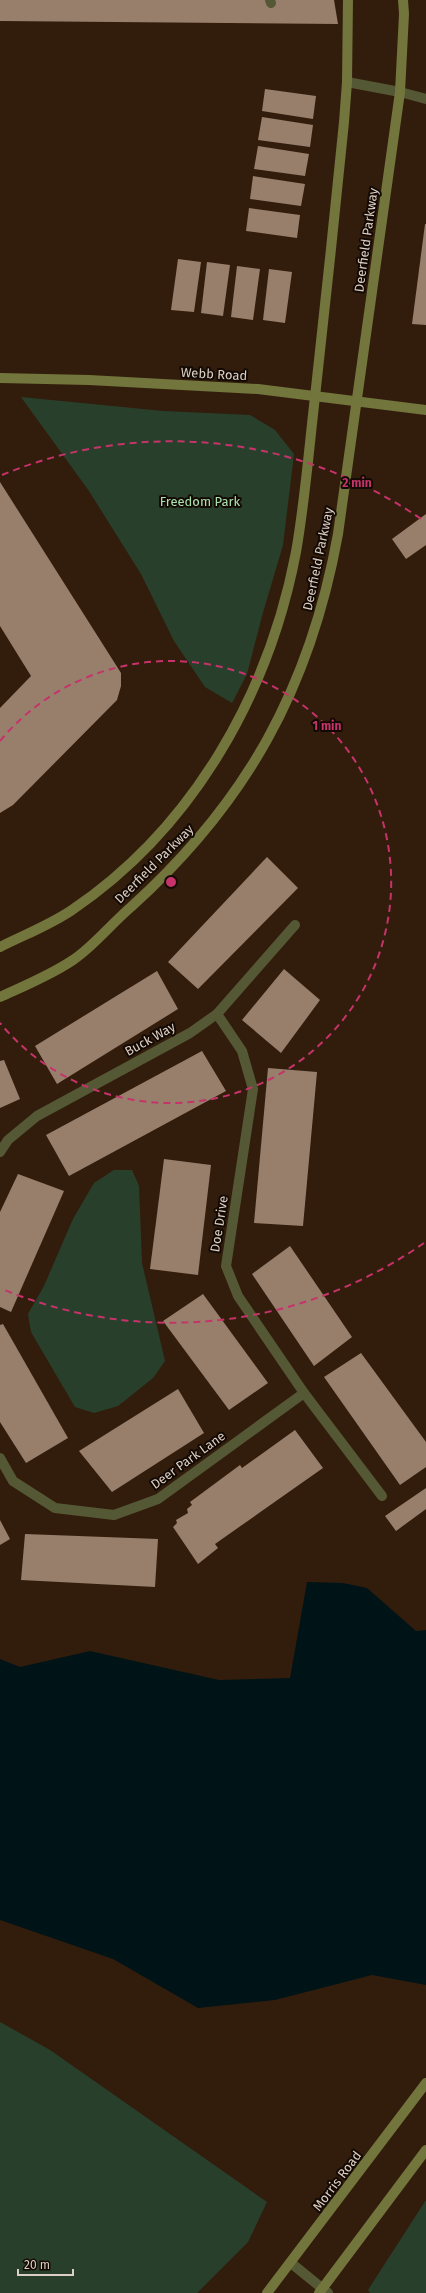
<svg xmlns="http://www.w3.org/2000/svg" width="426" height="2293" viewBox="0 0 426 2293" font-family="'Fira Sans',sans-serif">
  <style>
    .green { fill: #28402b }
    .water { fill: #001417 }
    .building { fill: #987f6b }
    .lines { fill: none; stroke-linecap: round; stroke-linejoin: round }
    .street { stroke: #555835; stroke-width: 10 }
    .secondary { stroke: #72753c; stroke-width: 10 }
    .ring { fill: none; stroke: #c6336b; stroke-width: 2; stroke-dasharray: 7 5 }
    .labels { text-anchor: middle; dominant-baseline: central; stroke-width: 4; stroke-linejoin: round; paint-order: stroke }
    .street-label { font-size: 13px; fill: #decfc5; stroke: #130a04 }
    .park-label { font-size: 13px; fill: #aae1b0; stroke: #130a04 }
    .centre { fill: #c6336b; stroke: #130a04; stroke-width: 2 }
    .ring-label { font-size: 12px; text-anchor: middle; font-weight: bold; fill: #c6336b; stroke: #130a04; stroke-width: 4; stroke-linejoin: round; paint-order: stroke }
  </style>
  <rect width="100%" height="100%" fill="#321d0d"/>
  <g class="green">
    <path d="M 21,397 L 163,411 L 250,415 L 275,430 L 294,454 L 283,545 L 262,616 L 247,674 L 232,703 L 205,687 L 174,641 L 141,574 L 89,491 Z"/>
    <path d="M 114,1170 L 132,1170 L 139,1186 L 142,1263 L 165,1361 L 153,1378 L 118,1406 L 94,1413 L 75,1407 L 31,1332 L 28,1314 L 44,1286 L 73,1219 L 94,1183 Z"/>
    <path d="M 0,2022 L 50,2050 L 267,2202 L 248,2242 L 197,2293 L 0,2293 Z"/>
    <path d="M 426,2200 L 426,2293 L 370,2293 L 368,2290 Z"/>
  </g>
  <path class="water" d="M 307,1582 L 343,1583 L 367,1588 L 416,1631 L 426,1630 L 426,1985 L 372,1975 L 275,2000 L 198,2008 L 113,1959 L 0,1920 L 0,1659 L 20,1667 L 90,1651 L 219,1680 L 290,1678 Z"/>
  <g class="building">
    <path d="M 0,0 L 334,0 L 338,24 L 0,21 Z"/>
    <path d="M 265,89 L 316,96 L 313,119 L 262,111 Z"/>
    <path d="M 262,117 L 313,125 L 310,147 L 258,140 Z"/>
    <path d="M 258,146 L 309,154 L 305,176 L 254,169 Z"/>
    <path d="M 253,176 L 305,184 L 301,206 L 250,199 Z"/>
    <path d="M 249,208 L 300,215 L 297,238 L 246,231 Z"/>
    <path d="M 425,224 L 426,224 L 426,325 L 412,324 Z"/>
    <path d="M 178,259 L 201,262 L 194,312 L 171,310 Z"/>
    <path d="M 207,262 L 230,265 L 223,316 L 201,313 Z"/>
    <path d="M 237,266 L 260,269 L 253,320 L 231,317 Z"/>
    <path d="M 269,269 L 292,272 L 285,323 L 263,320 Z"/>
    <path d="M 0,482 L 121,673 L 121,686 L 117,700 L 13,805 L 0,813 L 0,708 L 31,676 L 0,626 Z"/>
    <path d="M 426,514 L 426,545 L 406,559 L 392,539 Z"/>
    <path d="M 267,857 L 298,888 L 198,989 L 168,962 Z"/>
    <path d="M 284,969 L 320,1000 L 281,1053 L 242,1020 Z"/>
    <path d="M 157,971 L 178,1009 L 57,1084 L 35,1046 Z"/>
    <path d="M 202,1051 L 226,1091 L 69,1176 L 46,1135 Z"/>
    <path d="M 4,1060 L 20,1099 L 0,1108 L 0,1061 Z"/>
    <path d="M 268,1068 L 317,1072 L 303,1226 L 254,1223 Z"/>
    <path d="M 164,1159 L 211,1165 L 198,1275 L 150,1269 Z"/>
    <path d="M 18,1174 L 64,1191 L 11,1312 L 0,1307 L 0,1212 Z"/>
    <path d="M 290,1246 L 352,1337 L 314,1366 L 252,1274 Z"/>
    <path d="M 203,1294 L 268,1383 L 229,1410 L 163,1321 Z"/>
    <path d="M 3,1324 L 68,1438 L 26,1463 L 0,1422 L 0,1325 Z"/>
    <path d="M 361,1353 L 426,1442 L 426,1467 L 400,1485 L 324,1377 Z"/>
    <path d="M 178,1389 L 204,1433 L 112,1492 L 79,1451 Z"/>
    <path d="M 295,1430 L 323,1468 L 215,1544 L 218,1548 L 198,1564 L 173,1527 L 177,1523 L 176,1520 L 188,1513 L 187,1509 L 192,1505 L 190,1502 L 240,1465 L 242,1468 Z"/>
    <path d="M 426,1488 L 426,1509 L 396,1531 L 385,1516 Z"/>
    <path d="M 0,1520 L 10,1539 L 0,1545 Z"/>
    <path d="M 25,1534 L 158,1539 L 155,1587 L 21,1580 Z"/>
  </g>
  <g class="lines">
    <g class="street">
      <path d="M 270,0 L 271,3"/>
      <path d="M 347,82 L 400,92 L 426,99"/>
      <path d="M 217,1014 L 242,1051 L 253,1089 L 226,1266 L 238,1296 L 304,1393 L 382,1496"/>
      <path d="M 0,1152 L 8,1140 L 37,1116 L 190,1033 L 217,1014 L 295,925"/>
      <path d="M 0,1458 L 13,1481 L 55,1508 L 114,1515 L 158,1499 L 304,1393"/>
      <path d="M 291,2263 L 328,2293"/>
    </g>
    <g class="secondary">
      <path d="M 0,378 L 89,380 L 258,389 L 426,410"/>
      <path d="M 0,947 C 24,935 50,925 72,910 C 193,828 269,694 296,552 C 305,501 309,448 315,397 C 325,305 335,214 344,122 L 347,82 L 348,0"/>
      <path d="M 0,997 C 24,986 51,975 73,960 C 93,947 112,923 131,907 C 247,802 310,688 338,534 L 400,92 L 404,14 L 403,0"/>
      <path d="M 267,2293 L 426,2083"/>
      <path d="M 319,2293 L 426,2150"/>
    </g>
  </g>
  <g class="ring">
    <path d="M0 741A221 221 0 1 1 0 1023"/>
    <path d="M424 1243A441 441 0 0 1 2 1289M2 475A441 441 0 0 1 424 521"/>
  </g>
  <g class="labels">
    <g class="street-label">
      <text transform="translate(366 240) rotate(-82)">Deerfield Parkway</text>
      <text transform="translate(214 374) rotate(3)">Webb Road</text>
      <text transform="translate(318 559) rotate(-78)">Deerfield Parkway</text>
      <text transform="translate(154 864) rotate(-45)">Deerfield Parkway</text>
      <text transform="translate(150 1039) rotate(-29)">Buck Way</text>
      <text transform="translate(219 1224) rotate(-81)">Doe Drive</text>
      <text transform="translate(188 1460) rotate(-36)">Deer Park Lane</text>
      <text transform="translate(337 2181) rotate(-53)">Morris Road</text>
    </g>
    <g class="park-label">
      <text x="200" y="501">Freedom Park</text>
    </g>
  </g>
  <circle cx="171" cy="882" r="6" class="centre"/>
  <g class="ring-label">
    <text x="357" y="487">2 min</text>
    <text x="327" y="730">1 min</text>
  </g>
  <path d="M18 2269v6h55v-6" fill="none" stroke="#decfc5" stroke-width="2"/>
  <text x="24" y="2269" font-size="12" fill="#decfc5" stroke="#130a04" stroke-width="3" paint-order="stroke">20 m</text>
</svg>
